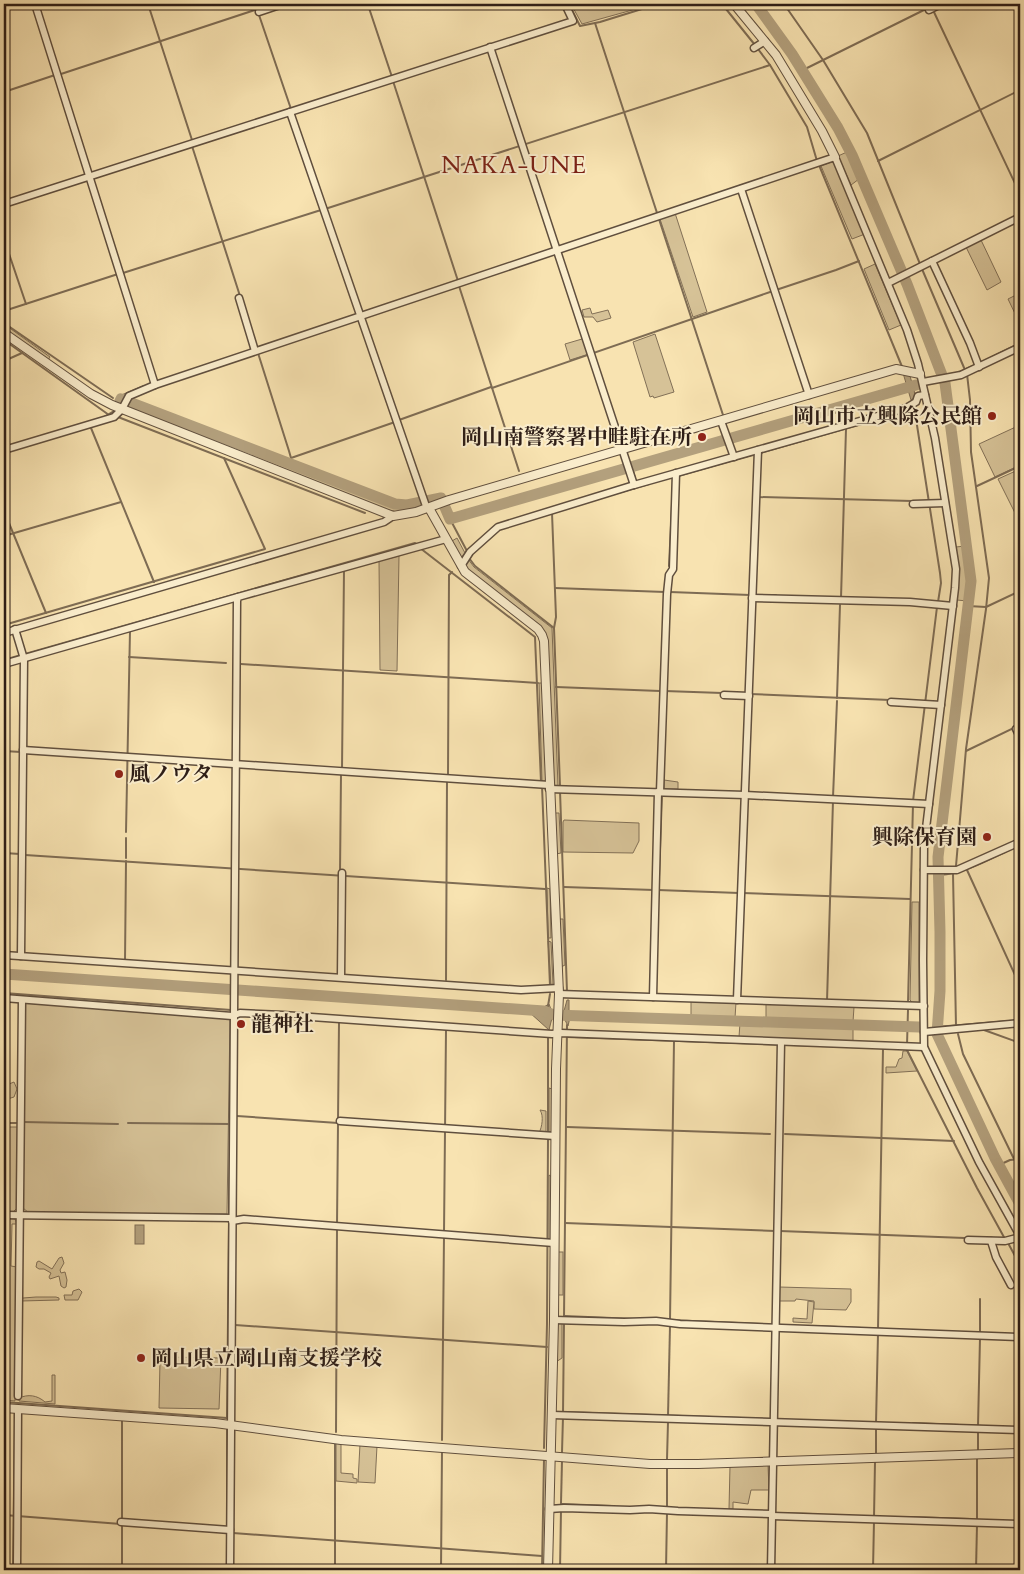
<svg xmlns="http://www.w3.org/2000/svg" width="1024" height="1574" viewBox="0 0 1024 1574" font-family="Cardo,'Noto Serif JP',serif">
  <style>
    .green { fill: #d6c297; stroke: #827057 }
    .water { fill: #b3a07d; stroke: #7e6c54 }
    .lines { fill: none; stroke-linecap: round; stroke-linejoin: round }
    .stream { stroke: #7e6c54; stroke-width: 2 }
    .river { stroke: #b3a07d; stroke-width: 11 }
    .minor-casing { stroke: #604f3e; stroke-width: 9 }
    .tertiary-casing { stroke: #604f3e; stroke-width: 10 }
    .minor { stroke: #faedcc; stroke-width: 6 }
    .tertiary { stroke: #faedcc; stroke-width: 8 }
    .poi-dot { fill: #8f2418; stroke: #faedcc; stroke-width: 2 }
    .labels { text-anchor: middle; dominant-baseline: central; stroke-width: 4; stroke-linejoin: round; paint-order: stroke }
    .poi-label { font-size: 21px; font-weight: bold; fill: #2e1e17; stroke: #faedcc; text-anchor: end }
    .quarter-label { font-size: 24px; letter-spacing: 1px; fill: #7a1f14; stroke: #faedcc }
  </style>
  <rect width="100%" height="100%" fill="#f8e3b1"/>
  <filter id="stains"><feTurbulence type="fractalNoise" baseFrequency=".004" numOctaves="4"/><feColorMatrix values="0 0 0 0 .2 0 0 0 0 .09 0 0 0 0 .02 0 0 0 .5 -.17"/></filter>
  <radialGradient id="worn" r=".72"><stop offset=".6" stop-color="#630" stop-opacity="0"/><stop offset="1" stop-color="#630" stop-opacity=".3"/></radialGradient>
  <g class="green">
    <path d="M 571,4 L 654,4 L 582,24 Z"/>
    <path d="M 847,152 L 859,179 L 851,185 L 838,156 Z"/>
    <path d="M 831,162 L 835,163 L 865,234 L 852,239 L 821,166 Z"/>
    <path d="M 675,213 L 707,312 L 693,317 L 660,219 Z"/>
    <path d="M 981,240 L 1001,282 L 987,290 L 966,247 Z"/>
    <path d="M 875,264 L 901,325 L 889,330 L 864,269 Z"/>
    <path d="M 1020,293 L 1020,324 L 1008,299 Z"/>
    <path d="M 590,308 L 592,314 L 608,310 L 611,318 L 597,322 L 593,317 L 584,317 L 582,310 Z"/>
    <path d="M 4,324 L 50,357 L 48,360 L 4,329 Z"/>
    <path d="M 655,334 L 674,392 L 654,398 L 653,396 L 650,397 L 633,342 Z"/>
    <path d="M 582,339 L 584,341 L 589,354 L 570,360 L 565,344 Z"/>
    <path d="M 128,404 L 161,417 L 159,421 L 129,408 Z"/>
    <path d="M 1020,425 L 1020,465 L 995,477 L 979,444 Z"/>
    <path d="M 252,453 L 389,505 L 404,507 L 423,504 L 422,507 L 398,512 L 388,510 L 254,459 Z"/>
    <path d="M 1020,469 L 1020,523 L 998,479 Z"/>
    <path d="M 457,538 L 465,553 L 461,558 L 452,541 Z"/>
    <path d="M 965,546 L 968,570 L 967,601 L 957,600 L 959,574 L 956,547 Z"/>
    <path d="M 399,556 L 397,671 L 380,670 L 379,561 Z"/>
    <path d="M 468,559 L 474,567 L 552,628 L 558,786 L 553,786 L 545,633 L 470,572 L 464,565 Z"/>
    <path d="M 539,683 L 542,683 L 546,779 L 544,782 L 542,782 Z"/>
    <path d="M 664,780 L 678,782 L 678,789 L 664,789 Z"/>
    <path d="M 553,813 L 559,813 L 561,853 L 556,854 Z"/>
    <path d="M 564,820 L 639,823 L 639,841 L 633,853 L 563,852 L 563,822 Z"/>
    <path d="M 547,888 L 550,889 L 551,938 L 548,938 Z"/>
    <path d="M 912,902 L 919,902 L 919,1003 L 913,1003 L 910,1000 Z"/>
    <path d="M 558,919 L 563,919 L 565,965 L 561,967 Z"/>
    <path d="M 548,941 L 551,942 L 553,984 L 551,986 Z"/>
    <path d="M 691,1000 L 736,1002 L 735,1018 L 691,1016 Z"/>
    <path d="M 766,1002 L 854,1007 L 853,1022 L 766,1020 Z"/>
    <path d="M 24,1003 L 230,1018 L 227,1214 L 29,1213 L 23,1208 Z"/>
    <path d="M 740,1023 L 853,1029 L 853,1042 L 739,1037 Z"/>
    <path d="M 903,1051 L 907,1051 L 917,1071 L 886,1073 L 886,1067 L 896,1067 L 899,1059 L 902,1058 Z"/>
    <path d="M 14,1082 L 17,1089 L 14,1097 L 4,1100 L 4,1086 Z"/>
    <path d="M 549,1088 L 552,1089 L 552,1132 L 549,1134 Z"/>
    <path d="M 540,1110 L 546,1111 L 546,1132 L 539,1133 C 542,1127 544,1116 540,1110 Z"/>
    <path d="M 4,1127 L 18,1127 L 18,1207 L 12,1213 L 4,1213 Z"/>
    <path d="M 549,1175 L 552,1177 L 552,1238 L 549,1241 Z"/>
    <path d="M 4,1218 L 15,1219 L 17,1224 L 12,1224 L 11,1266 L 17,1267 L 15,1401 L 4,1400 Z"/>
    <rect x="557" y="1252" width="6" height="43"/>
    <path d="M 62,1257 L 64,1263 L 60,1270 L 61,1273 L 65,1272 L 67,1280 L 66,1287 L 64,1288 L 61,1286 L 59,1276 L 50,1279 L 49,1277 L 51,1273 L 44,1269 L 39,1269 L 36,1267 L 37,1262 L 39,1261 L 52,1269 L 59,1258 Z"/>
    <path d="M 779,1287 L 851,1289 L 851,1302 L 846,1310 L 814,1309 L 814,1301 L 796,1299 L 795,1301 L 779,1301 Z"/>
    <path d="M 79,1289 L 82,1292 L 78,1300 L 65,1300 L 64,1295 L 72,1295 L 73,1291 Z"/>
    <path d="M 36,1297 L 56,1297 L 59,1298 L 59,1300 L 21,1301 L 23,1298 Z"/>
    <path d="M 808,1301 L 814,1302 L 812,1323 L 793,1322 L 793,1318 L 807,1319 Z"/>
    <path d="M 558,1322 L 562,1322 L 562,1358 L 556,1362 Z"/>
    <path d="M 166,1357 L 221,1358 L 219,1409 L 159,1408 L 160,1361 Z"/>
    <path d="M 52,1375 L 55,1375 L 55,1404 L 19,1401 L 19,1398 C 28,1394 37,1395 45,1402 L 52,1401 Z"/>
    <path d="M 336,1442 L 341,1443 L 341,1473 L 353,1474 L 353,1478 L 357,1479 L 357,1483 L 336,1481 Z"/>
    <path d="M 360,1444 L 377,1446 L 375,1483 L 358,1482 Z"/>
    <path d="M 768,1465 L 769,1490 L 751,1490 L 748,1504 L 733,1502 L 733,1509 L 729,1509 L 730,1466 Z"/>
  </g>
  <g class="water">
    <path d="M 903,373 L 910,376 L 912,383 L 916,383 L 917,387 L 914,389 L 915,397 L 911,400 Z"/>
    <path d="M 567,1000 L 569,1000 L 569,1011 L 571,1013 L 568,1026 L 564,1018 L 552,1018 L 549,1030 L 529,1012 L 530,1008 L 542,1008 L 549,1004 L 552,1012 L 564,1011 Z"/>
    <rect x="135" y="1225" width="9" height="19"/>
  </g>
  <g class="lines">
    <g class="stream">
      <path d="M 148,4 L 192,140"/>
      <path d="M 360,4 L 404,9 L 435,4"/>
      <path d="M 569,4 L 580,26 L 600,22 L 658,4"/>
      <path d="M 722,4 L 755,45"/>
      <path d="M 784,4 L 823,60 L 867,133 L 920,264"/>
      <path d="M 368,5 L 392,77"/>
      <path d="M 933,10 L 1020,194"/>
      <path d="M 259,15 L 291,109"/>
      <path d="M 595,23 L 723,415"/>
      <path d="M 758,49 L 770,65 L 807,127 L 817,161"/>
      <path d="M 803,70 L 928,8"/>
      <path d="M 61,74 L 258,9"/>
      <path d="M 393,81 L 458,281"/>
      <path d="M 4,92 L 55,75"/>
      <path d="M 192,146 L 240,296"/>
      <path d="M 878,161 L 1020,90"/>
      <path d="M 819,165 L 903,369"/>
      <path d="M 325,209 L 770,65"/>
      <path d="M 4,239 L 26,304"/>
      <path d="M 922,269 L 965,370"/>
      <path d="M 123,273 L 321,210"/>
      <path d="M 459,286 L 519,471"/>
      <path d="M 776,290 L 836,270 L 859,261"/>
      <path d="M 4,311 L 118,274"/>
      <path d="M 4,323 L 113,398"/>
      <path d="M 4,340 L 109,415"/>
      <path d="M 258,353 L 289,451 L 291,458 L 288,464"/>
      <path d="M 4,361 L 22,353"/>
      <path d="M 980,363 L 1020,343"/>
      <path d="M 959,372 L 975,365"/>
      <path d="M 492,388 L 773,291"/>
      <path d="M 123,395 L 144,386"/>
      <path d="M 914,406 L 940,573 L 941,583 L 938,602"/>
      <path d="M 104,417 L 114,411"/>
      <path d="M 118,417 L 365,513"/>
      <path d="M 399,420 L 491,387"/>
      <path d="M 91,428 L 154,582"/>
      <path d="M 760,453 L 914,409"/>
      <path d="M 291,458 L 395,422"/>
      <path d="M 632,467 L 636,482"/>
      <path d="M 678,476 L 755,454"/>
      <path d="M 977,486 L 1020,466"/>
      <path d="M 618,493 L 649,484"/>
      <path d="M 758,496 L 758,497 L 912,501"/>
      <path d="M 4,511 L 46,613"/>
      <path d="M 552,513 L 556,617 L 554,628"/>
      <path d="M 450,519 L 468,553"/>
      <path d="M 4,536 L 121,502"/>
      <path d="M 420,548 L 535,637 L 541,782"/>
      <path d="M 470,557 L 469,558 L 475,566 L 554,628 L 560,786"/>
      <path d="M 669,566 L 672,505"/>
      <path d="M 555,588 L 665,592"/>
      <path d="M 670,592 L 750,595"/>
      <path d="M 755,595 L 776,595"/>
      <path d="M 841,598 L 846,429"/>
      <path d="M 928,601 L 938,601"/>
      <path d="M 968,606 L 986,607 L 1020,591"/>
      <path d="M 4,625 L 265,549 L 224,458"/>
      <path d="M 25,654 L 415,543 L 417,545"/>
      <path d="M 129,657 L 226,663"/>
      <path d="M 4,660 L 21,655"/>
      <path d="M 241,664 L 538,683"/>
      <path d="M 556,687 L 660,691"/>
      <path d="M 665,691 L 722,693"/>
      <path d="M 750,694 L 890,700"/>
      <path d="M 837,698 L 840,605"/>
      <path d="M 4,751 L 21,752"/>
      <path d="M 966,751 L 1018,726"/>
      <path d="M 342,769 L 344,570"/>
      <path d="M 448,776 L 449,575 L 452,572"/>
      <path d="M 542,786 L 550,986"/>
      <path d="M 560,791 L 567,992"/>
      <path d="M 833,797 L 837,701"/>
      <path d="M 883,799 L 913,800"/>
      <path d="M 913,801 L 937,607"/>
      <path d="M 126,832 L 130,631"/>
      <path d="M 4,853 L 20,854"/>
      <path d="M 25,855 L 545,889"/>
      <path d="M 126,858 L 126,838"/>
      <path d="M 956,866 L 966,749 L 986,609 L 989,578 L 971,452 L 970,400 L 967,374"/>
      <path d="M 967,870 L 1020,986"/>
      <path d="M 340,872 L 341,774"/>
      <path d="M 953,874 L 956,1026"/>
      <path d="M 939,875 C 965,873 986,861 1009,850"/>
      <path d="M 659,877 L 662,794"/>
      <path d="M 564,887 L 654,890"/>
      <path d="M 658,890 L 739,893"/>
      <path d="M 743,893 L 910,899"/>
      <path d="M 125,961 L 126,861"/>
      <path d="M 446,980 L 447,780"/>
      <path d="M 4,993 L 231,1010"/>
      <path d="M 827,1001 L 833,801"/>
      <path d="M 908,1003 L 913,804"/>
      <path d="M 231,1006 L 231,984"/>
      <path d="M 548,1006 L 550,994"/>
      <path d="M 936,1027 L 1020,1020"/>
      <path d="M 984,1030 L 1020,1043"/>
      <path d="M 958,1034 L 963,1054 L 1014,1159"/>
      <path d="M 567,1037 L 907,1049"/>
      <path d="M 907,1045 L 908,1010"/>
      <path d="M 907,1050 L 977,1188 L 1005,1239"/>
      <path d="M 237,1116 L 338,1123"/>
      <path d="M 338,1120 L 339,1023"/>
      <path d="M 24,1122 L 118,1124"/>
      <path d="M 4,1123 L 18,1123"/>
      <path d="M 128,1123 L 230,1124"/>
      <path d="M 567,1127 L 770,1134"/>
      <path d="M 548,1134 L 548,1037"/>
      <path d="M 785,1134 L 954,1141"/>
      <path d="M 1018,1158 L 1020,1151"/>
      <path d="M 1016,1159 L 1020,1170"/>
      <path d="M 999,1165 L 1010,1160 L 1020,1159"/>
      <path d="M 229,1215 L 230,1102"/>
      <path d="M 565,1223 L 775,1231"/>
      <path d="M 337,1224 L 338,1124"/>
      <path d="M 780,1231 L 965,1238"/>
      <path d="M 444,1232 L 446,1030"/>
      <path d="M 1008,1243 L 1020,1265"/>
      <path d="M 564,1316 L 636,1319"/>
      <path d="M 564,1318 L 567,1025"/>
      <path d="M 669,1320 L 761,1324"/>
      <path d="M 670,1320 L 674,1041"/>
      <path d="M 235,1325 L 547,1347"/>
      <path d="M 815,1326 L 908,1330"/>
      <path d="M 878,1329 L 883,1049"/>
      <path d="M 980,1333 L 980,1299"/>
      <path d="M 4,1402 L 227,1418"/>
      <path d="M 563,1412 L 772,1419"/>
      <path d="M 563,1413 L 564,1322"/>
      <path d="M 668,1416 L 670,1326"/>
      <path d="M 227,1418 L 229,1220"/>
      <path d="M 876,1423 L 878,1334"/>
      <path d="M 913,1423 L 983,1426"/>
      <path d="M 978,1426 L 980,1338"/>
      <path d="M 336,1432 L 337,1229"/>
      <path d="M 442,1440 L 444,1236"/>
      <path d="M 544,1448 L 547,1324 L 548,1138"/>
      <path d="M 978,1450 L 978,1431"/>
      <path d="M 562,1452 L 563,1417"/>
      <path d="M 876,1453 L 876,1429"/>
      <path d="M 667,1459 L 668,1422"/>
      <path d="M 561,1503 L 562,1461"/>
      <path d="M 561,1504 L 612,1506"/>
      <path d="M 667,1509 L 667,1467"/>
      <path d="M 775,1513 L 813,1514"/>
      <path d="M 4,1515 L 121,1524"/>
      <path d="M 874,1517 L 875,1462"/>
      <path d="M 910,1517 L 970,1519"/>
      <path d="M 977,1520 L 977,1458"/>
      <path d="M 227,1526 L 227,1428"/>
      <path d="M 233,1533 L 542,1556"/>
      <path d="M 1020,1567 L 1020,1569"/>
      <path d="M 13,1570 L 15,1425"/>
      <path d="M 122,1570 L 122,1420"/>
      <path d="M 227,1570 L 227,1533"/>
      <path d="M 335,1570 L 335,1443"/>
      <path d="M 441,1570 L 442,1451"/>
      <path d="M 542,1570 L 544,1459"/>
      <path d="M 560,1570 L 561,1510"/>
      <path d="M 666,1570 L 667,1513"/>
      <path d="M 873,1570 L 874,1521"/>
      <path d="M 976,1570 L 977,1525"/>
    </g>
    <g class="river">
      <path d="M 756,4 L 792,54 L 838,128 L 852,155 L 907,284 L 945,383 L 971,581 L 938,857 L 940,932 L 940,991 L 937,1034 L 995,1158 L 1020,1204"/>
      <path d="M 120,401 L 121,399 L 395,504 L 407,505 L 441,498 L 450,519 L 916,385"/>
      <path d="M 4,974 L 544,1011 L 554,1015 L 919,1027"/>
    </g>
    <g class="minor-casing">
      <g id="minor">
        <path d="M 35,4 L 155,385"/>
        <path d="M 929,10 L 941,4"/>
        <path d="M 259,12 L 283,4"/>
        <path d="M 490,47 L 634,485"/>
        <path d="M 754,48 L 765,41"/>
        <path d="M 290,112 L 427,509"/>
        <path d="M 741,189 L 809,395"/>
        <path d="M 4,204 L 573,21 L 565,4"/>
        <path d="M 932,261 L 970,343 L 979,367"/>
        <path d="M 888,283 L 1020,217"/>
        <path d="M 239,298 L 255,351"/>
        <path d="M 923,382 L 961,375 L 1020,347"/>
        <path d="M 721,421 L 734,457"/>
        <path d="M 4,450 L 114,417 L 122,409 L 129,396 L 155,385 L 835,157 L 907,330 L 918,364 L 935,438 L 956,569 L 955,588 L 924,845 L 923,960 L 924,1047 L 979,1162 L 1020,1236"/>
        <path d="M 913,504 L 945,503"/>
        <path d="M 461,566 L 470,552 L 498,527 L 634,485 L 906,408 L 916,402 L 918,396 L 925,395"/>
        <path d="M 752,598 L 910,602 L 953,606"/>
        <path d="M 15,629 L 24,659 L 21,956"/>
        <path d="M 4,633 L 384,522 L 393,516"/>
        <path d="M 4,664 L 238,597"/>
        <path d="M 724,695 L 749,696"/>
        <path d="M 891,702 L 941,705"/>
        <path d="M 1016,729 L 1020,737"/>
        <path d="M 23,750 L 549,785"/>
        <path d="M 549,789 L 745,795 L 929,804"/>
        <path d="M 660,792 L 667,594 L 669,575 L 673,569 L 676,473"/>
        <path d="M 924,870 L 957,870 L 1020,842"/>
        <path d="M 4,955 L 521,990 L 559,988"/>
        <path d="M 341,977 L 342,873"/>
        <path d="M 559,994 L 924,1006"/>
        <path d="M 653,997 L 658,792"/>
        <path d="M 4,998 L 232,1016 L 240,1013 L 283,1015 L 552,1034 L 561,1033 L 924,1047"/>
        <path d="M 737,1000 L 758,450"/>
        <path d="M 924,1032 L 1020,1023"/>
        <path d="M 340,1121 L 555,1136"/>
        <path d="M 4,1215 L 232,1218"/>
        <path d="M 232,1221 L 244,1219 L 554,1243"/>
        <path d="M 968,1240 L 1005,1241 L 1020,1237"/>
        <path d="M 991,1241 L 996,1257 L 1011,1285"/>
        <path d="M 554,1320 L 624,1322 L 656,1321 L 680,1324 L 1020,1337"/>
        <path d="M 18,1396 L 22,1000"/>
        <path d="M 552,1415 L 1020,1430"/>
        <path d="M 549,1509 L 564,1508 L 630,1510 L 649,1509 L 678,1511 L 772,1514"/>
        <path d="M 772,1516 L 1020,1524"/>
        <path d="M 121,1522 L 230,1530"/>
        <path d="M 17,1570 L 18,1409"/>
        <path d="M 230,1570 L 237,601 L 238,597 L 446,539"/>
        <path d="M 771,1570 L 781,1042"/>
      </g>
    </g>
    <g class="tertiary-casing">
      <g id="tertiary">
        <path d="M 734,4 L 776,55 L 822,131 L 835,157"/>
        <path d="M 4,333 L 91,394 L 112,405 L 393,516 L 416,512 L 449,500 L 896,369 L 920,374"/>
        <path d="M 429,508 L 465,572 L 538,629 L 542,635 L 544,641 L 559,994 L 556,1069 L 554,1320 L 548,1570"/>
        <path d="M 4,1408 L 215,1423 L 341,1440 L 404,1445 L 650,1464 L 698,1464 L 1020,1453"/>
      </g>
    </g>
    <use href="#minor" class="minor"/>
    <use href="#tertiary" class="tertiary"/>
  </g>
  <g class="poi-dot">
    <circle cx="992" cy="416" r="5"/>
    <circle cx="702" cy="437" r="5"/>
    <circle cx="119" cy="774" r="5"/>
    <circle cx="987" cy="837" r="5"/>
    <circle cx="241" cy="1024" r="5"/>
    <circle cx="141" cy="1358" r="5"/>
  </g>
  <g class="labels">
    <g class="poi-label">
      <text x="982" y="416">岡山市立興除公民館</text>
      <text x="692" y="437">岡山南警察署中畦駐在所</text>
      <text x="129" y="774" text-anchor="start">風ノウタ</text>
      <text x="977" y="837">興除保育園</text>
      <text x="251" y="1024" text-anchor="start">龍神社</text>
      <text x="151" y="1358" text-anchor="start">岡山県立岡山南支援学校</text>
    </g>
    <g class="quarter-label">
      <text x="514" y="165">NAKA-UNE</text>
    </g>
  </g>
  <rect width="1024" height="1574" fill="none" stroke="#f8e3b1" stroke-width="20"/>
  <rect x="5" y="5" width="1014" height="1564" fill="none" stroke="#2e1e17" stroke-width="2.5"/>
  <rect x="10" y="10" width="1004" height="1554" fill="none" stroke="#2e1e17"/>
  <rect width="100%" height="100%" filter="url(#stains)"/>
  <rect width="100%" height="100%" fill="url(#worn)"/>
</svg>
